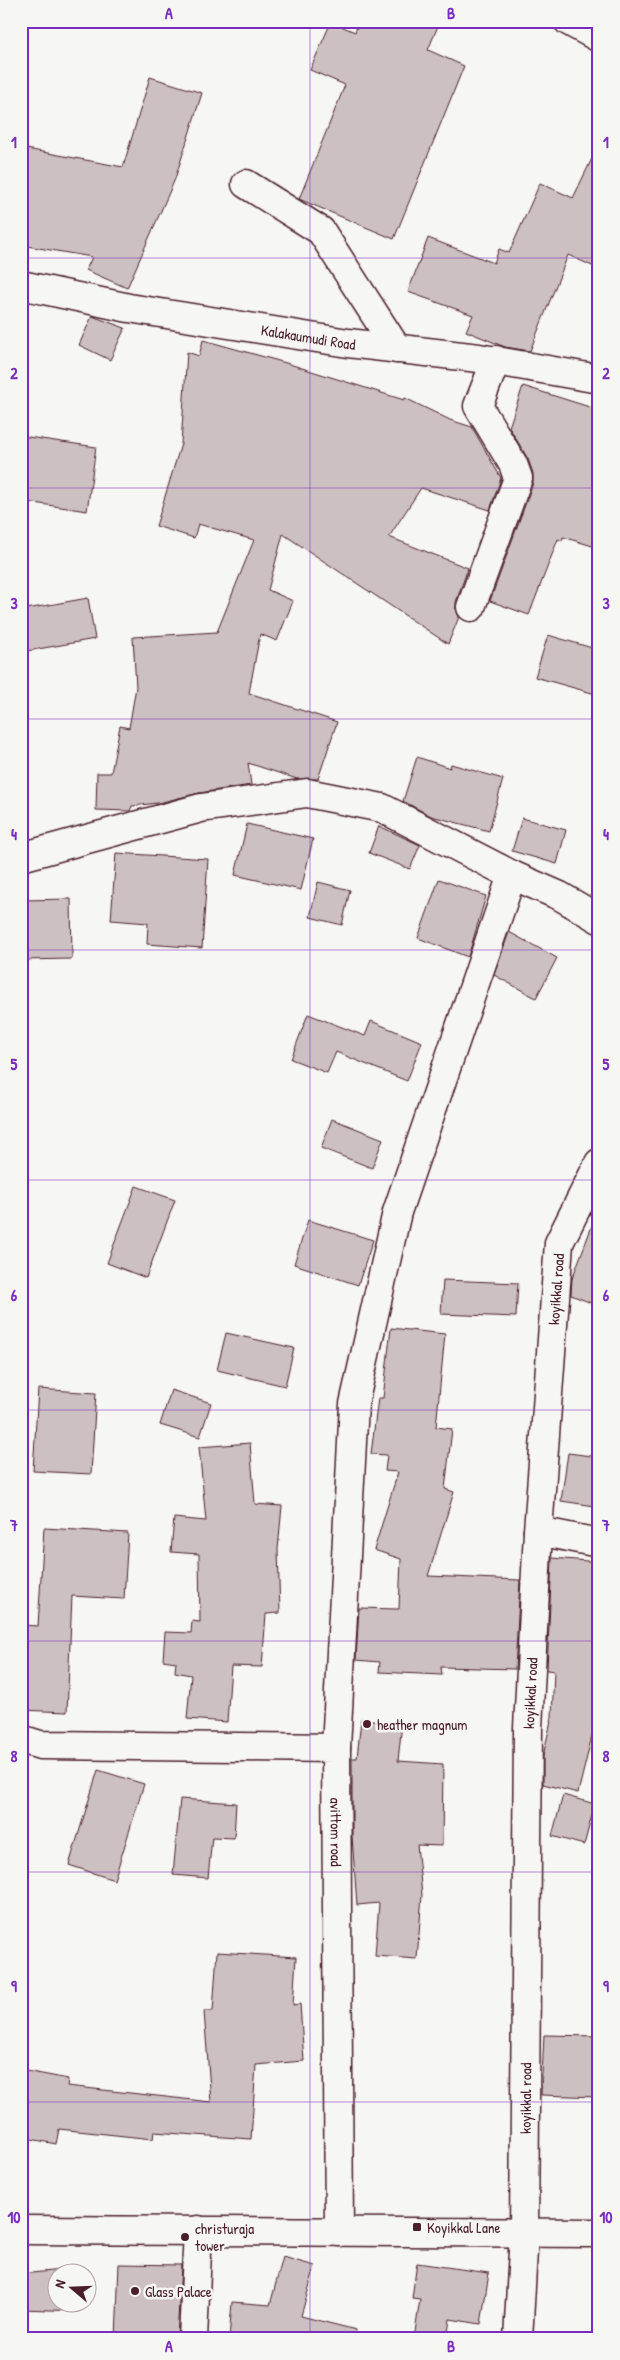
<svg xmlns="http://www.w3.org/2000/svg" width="620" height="2360" viewBox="0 0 620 2360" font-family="'Patrick Hand',sans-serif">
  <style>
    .building { fill: #ccc1c0; stroke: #4a1f2b }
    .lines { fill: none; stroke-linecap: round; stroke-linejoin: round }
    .minor-casing { stroke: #4a1f2b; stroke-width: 31 }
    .tertiary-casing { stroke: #4a1f2b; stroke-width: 31 }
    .secondary-casing { stroke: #4a1f2b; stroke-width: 31 }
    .minor { stroke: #f6f6f2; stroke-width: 28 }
    .tertiary { stroke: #f6f6f2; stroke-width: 28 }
    .secondary { stroke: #f6f6f2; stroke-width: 28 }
    .grid { fill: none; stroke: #7b2cbf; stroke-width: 1; stroke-opacity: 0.55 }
    .poi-dot { fill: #4a1f2b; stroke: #f6f6f2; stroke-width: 2 }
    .labels { text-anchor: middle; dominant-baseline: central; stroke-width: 5; stroke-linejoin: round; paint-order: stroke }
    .street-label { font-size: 15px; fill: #4a1f2b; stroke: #f6f6f2 }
    .poi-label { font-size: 15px; fill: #4a1f2b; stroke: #f6f6f2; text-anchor: start }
    .neatline { fill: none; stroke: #7b2cbf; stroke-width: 2 }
    .grid-label { font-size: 16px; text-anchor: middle; font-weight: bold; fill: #7b2cbf }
  </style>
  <rect width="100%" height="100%" fill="#f6f6f2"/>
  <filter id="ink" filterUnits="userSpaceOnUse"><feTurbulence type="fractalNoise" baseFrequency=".02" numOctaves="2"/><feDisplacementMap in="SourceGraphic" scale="10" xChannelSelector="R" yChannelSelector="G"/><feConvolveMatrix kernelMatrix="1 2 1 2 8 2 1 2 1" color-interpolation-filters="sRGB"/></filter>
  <g filter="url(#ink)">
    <g class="building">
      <path d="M 359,21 L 440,21 L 428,50 L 464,66 L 394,239 L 299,199 L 345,85 L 310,70 L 331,22 L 355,32 Z"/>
      <path d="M 150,77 L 202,93 L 175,179 L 127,288 L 86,270 L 92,257 L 21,245 L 21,148 L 123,167 Z"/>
      <path d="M 599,144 L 599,269 L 568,255 L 530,351 L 505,347 L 466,331 L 473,315 L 408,292 L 428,238 L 494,263 L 499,249 L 509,253 L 540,183 L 573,198 Z"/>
      <path d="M 92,316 L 125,328 L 110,360 L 79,345 Z"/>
      <path d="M 203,340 L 286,363 L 404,400 L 405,398 L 450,420 L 472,427 L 501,478 L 490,510 L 421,488 L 389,537 L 468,568 L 456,602 L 456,609 L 459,617 L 448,644 L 283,534 L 268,590 L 293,601 L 277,641 L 260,634 L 249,693 L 337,722 L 318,779 L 297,779 L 248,763 L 251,785 L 199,793 L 158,803 L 132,806 L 130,811 L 96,810 L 97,773 L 111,773 L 120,726 L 129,728 L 136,687 L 133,637 L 217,632 L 254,540 L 198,524 L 194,538 L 156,526 L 181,444 L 187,352 L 199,356 Z"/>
      <path d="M 523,386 L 599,410 L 599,548 L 563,537 L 562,541 L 558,539 L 529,615 L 490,601 L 533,483 L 533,473 L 528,459 L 509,427 Z"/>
      <path d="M 21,436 L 96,447 L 87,511 L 21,501 Z"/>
      <path d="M 88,598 L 95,639 L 21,652 L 21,610 Z"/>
      <path d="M 548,635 L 599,650 L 599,695 L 535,677 Z"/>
      <path d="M 417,757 L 450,768 L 451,764 L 503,779 L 489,831 L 431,816 L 403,801 Z"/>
      <path d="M 522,818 L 566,830 L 557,864 L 512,851 Z"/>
      <path d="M 247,824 L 313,839 L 301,890 L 235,875 Z"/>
      <path d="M 379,826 L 420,845 L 410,869 L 369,853 Z"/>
      <path d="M 116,853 L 208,859 L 202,948 L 147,944 L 148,923 L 111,920 Z"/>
      <path d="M 439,879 L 486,896 L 468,957 L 418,938 Z"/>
      <path d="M 318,882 L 350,890 L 342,925 L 310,917 Z"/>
      <path d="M 71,899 L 72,959 L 21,960 L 21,900 Z"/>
      <path d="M 509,932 L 557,958 L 536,998 L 494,975 Z"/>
      <path d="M 308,1014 L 365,1036 L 371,1021 L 422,1042 L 407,1081 L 336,1052 L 327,1073 L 291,1059 Z"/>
      <path d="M 332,1119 L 383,1139 L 372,1168 L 321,1148 Z"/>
      <path d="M 136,1186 L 175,1200 L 146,1278 L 107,1263 Z"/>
      <path d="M 596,1215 L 599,1215 L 599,1306 L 571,1295 L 572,1279 Z"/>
      <path d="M 308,1220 L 373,1240 L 358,1285 L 294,1264 Z"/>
      <path d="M 443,1280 L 518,1283 L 516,1317 L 441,1314 Z"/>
      <path d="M 391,1328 L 445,1334 L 436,1427 L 452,1429 L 445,1489 L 454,1492 L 428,1576 L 520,1580 L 515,1669 L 441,1667 L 442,1675 L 379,1672 L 380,1662 L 356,1660 L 359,1608 L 399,1609 L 401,1559 L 374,1550 L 398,1472 L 385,1471 L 387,1455 L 371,1454 L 378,1398 L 383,1398 Z"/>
      <path d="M 226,1333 L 294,1348 L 285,1386 L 217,1370 Z"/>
      <path d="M 38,1389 L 96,1393 L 91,1474 L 33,1471 Z"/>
      <path d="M 171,1390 L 211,1403 L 200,1437 L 160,1425 Z"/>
      <path d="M 250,1443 L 255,1504 L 282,1506 L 278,1549 L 280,1613 L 266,1614 L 262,1667 L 231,1666 L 227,1722 L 187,1719 L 191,1675 L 175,1672 L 176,1662 L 163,1660 L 165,1632 L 191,1633 L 192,1621 L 200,1622 L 199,1554 L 171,1552 L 174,1518 L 206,1521 L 199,1447 Z"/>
      <path d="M 568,1453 L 599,1457 L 599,1481 L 595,1506 L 561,1501 Z"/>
      <path d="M 44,1528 L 128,1533 L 124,1599 L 72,1596 L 67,1712 L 21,1710 L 22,1625 L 38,1626 Z"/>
      <path d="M 552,1558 L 599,1562 L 599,1609 L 595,1650 L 599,1650 L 599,1708 L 578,1793 L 543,1784 L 543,1756 L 552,1717 L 554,1671 L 547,1670 Z"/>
      <path d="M 361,1719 L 402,1723 L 398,1761 L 443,1764 L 442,1846 L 417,1845 L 422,1895 L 417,1959 L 375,1956 L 379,1903 L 357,1905 L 352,1836 L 352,1758 L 357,1758 Z"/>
      <path d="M 98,1770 L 144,1784 L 114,1880 L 69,1865 Z"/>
      <path d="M 563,1795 L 595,1804 L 584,1845 L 552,1836 Z"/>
      <path d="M 180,1799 L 236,1803 L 234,1838 L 212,1837 L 208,1878 L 173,1875 Z"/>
      <path d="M 217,1952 L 296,1957 L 293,2005 L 300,2004 L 304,2061 L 256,2065 L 251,2139 L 154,2132 L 153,2139 L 59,2129 L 56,2144 L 21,2137 L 21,2070 L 68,2079 L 67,2086 L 211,2102 L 204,2011 L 213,2011 Z"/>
      <path d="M 544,2035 L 599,2036 L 599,2097 L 541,2095 Z"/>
      <path d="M 283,2257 L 315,2266 L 301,2316 L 356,2330 L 355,2339 L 229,2339 L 232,2302 L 270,2305 Z"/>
      <path d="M 417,2263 L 489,2273 L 481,2324 L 450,2319 L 447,2339 L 414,2339 L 420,2299 L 412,2298 Z"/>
      <path d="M 119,2264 L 181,2265 L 177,2339 L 116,2339 Z"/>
      <path d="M 72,2269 L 72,2272 L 58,2272 L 58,2302 L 76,2302 L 77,2311 L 21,2309 L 21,2274 Z"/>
    </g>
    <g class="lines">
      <g class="minor-casing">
        <g id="minor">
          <path d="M 568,21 L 599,38"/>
          <path d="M 246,184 L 321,231 L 397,349"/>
          <path d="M 471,607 L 518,478 L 513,464 L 478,406 L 496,360"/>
          <path d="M 21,857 L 201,808 L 307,793 L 382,808 L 512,875 L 560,896 L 599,919"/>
          <path d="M 538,1531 L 599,1543"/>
          <path id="s1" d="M 21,1739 L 40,1745 L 336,1748 L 339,2232"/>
          <path d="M 336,1748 L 354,1404 L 397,1212 L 512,875"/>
          <path d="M 193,2339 L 198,2230"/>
          <path id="s2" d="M 518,2339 L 524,2233 L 528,1728 L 538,1531 L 559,1243 L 599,1163"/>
        </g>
      </g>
      <g class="tertiary-casing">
        <g id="tertiary">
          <path id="s3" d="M 21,285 L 129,308 L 348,343 L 479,358 L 599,379"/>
        </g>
      </g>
      <g class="secondary-casing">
        <path id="secondary" d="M 21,2230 L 599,2233"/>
      </g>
      <use href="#minor" class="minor"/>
      <use href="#tertiary" class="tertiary"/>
      <use href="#secondary" class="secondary"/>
    </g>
  </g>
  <path class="grid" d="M 310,21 L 310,2339M 21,258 L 599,258M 21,488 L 599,488M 21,719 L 599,719M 21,950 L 599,950M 21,1180 L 599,1180M 21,1410 L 599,1410M 21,1641 L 599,1641M 21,1872 L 599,1872M 21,2102 L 599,2102"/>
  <g class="poi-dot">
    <circle cx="367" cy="1724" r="5"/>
    <rect x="412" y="2222" width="10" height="10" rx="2.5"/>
    <circle cx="185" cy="2237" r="5"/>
    <circle cx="135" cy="2291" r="5"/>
  </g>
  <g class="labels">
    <g class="street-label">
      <text stroke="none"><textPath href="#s3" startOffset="292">Kalakaumudi Road</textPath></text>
      <text stroke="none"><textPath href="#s2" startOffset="1051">koyikkal road</textPath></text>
      <text stroke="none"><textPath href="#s2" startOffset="646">koyikkal road</textPath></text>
      <text stroke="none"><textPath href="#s1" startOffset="400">avittom road</textPath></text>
      <text stroke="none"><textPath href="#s2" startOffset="241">koyikkal road</textPath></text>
    </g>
    <g class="poi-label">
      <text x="377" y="1724">heather magnum</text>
      <text x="427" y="2227">Koyikkal Lane</text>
      <text x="195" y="2228">christuraja<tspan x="195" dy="17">tower</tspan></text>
      <text x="145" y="2291">Glass Palace</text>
    </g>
  </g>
  <rect width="620" height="2360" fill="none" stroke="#f6f6f2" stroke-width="55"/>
  <g transform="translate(72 2288) rotate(289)"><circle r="24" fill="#f6f6f2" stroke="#b1a0a2"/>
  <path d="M0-4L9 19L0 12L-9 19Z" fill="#4a1f2b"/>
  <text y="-8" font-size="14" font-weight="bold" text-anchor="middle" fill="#4a1f2b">N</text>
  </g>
  <rect x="28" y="28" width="564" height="2304" class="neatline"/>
  <g class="grid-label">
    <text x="169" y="19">A</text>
    <text x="451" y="19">B</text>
    <text x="14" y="148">1</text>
    <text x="606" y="148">1</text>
    <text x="14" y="379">2</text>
    <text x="606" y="379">2</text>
    <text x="14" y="609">3</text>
    <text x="606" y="609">3</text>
    <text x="14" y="840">4</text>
    <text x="606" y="840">4</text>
    <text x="14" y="1070">5</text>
    <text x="606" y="1070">5</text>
    <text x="14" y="1301">6</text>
    <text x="606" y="1301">6</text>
    <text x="14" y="1531">7</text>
    <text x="606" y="1531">7</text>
    <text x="14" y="1762">8</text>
    <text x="606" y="1762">8</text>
    <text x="14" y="1992">9</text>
    <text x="606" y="1992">9</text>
    <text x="14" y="2223">10</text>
    <text x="606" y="2223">10</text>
    <text x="169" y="2352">A</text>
    <text x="451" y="2352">B</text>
  </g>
</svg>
